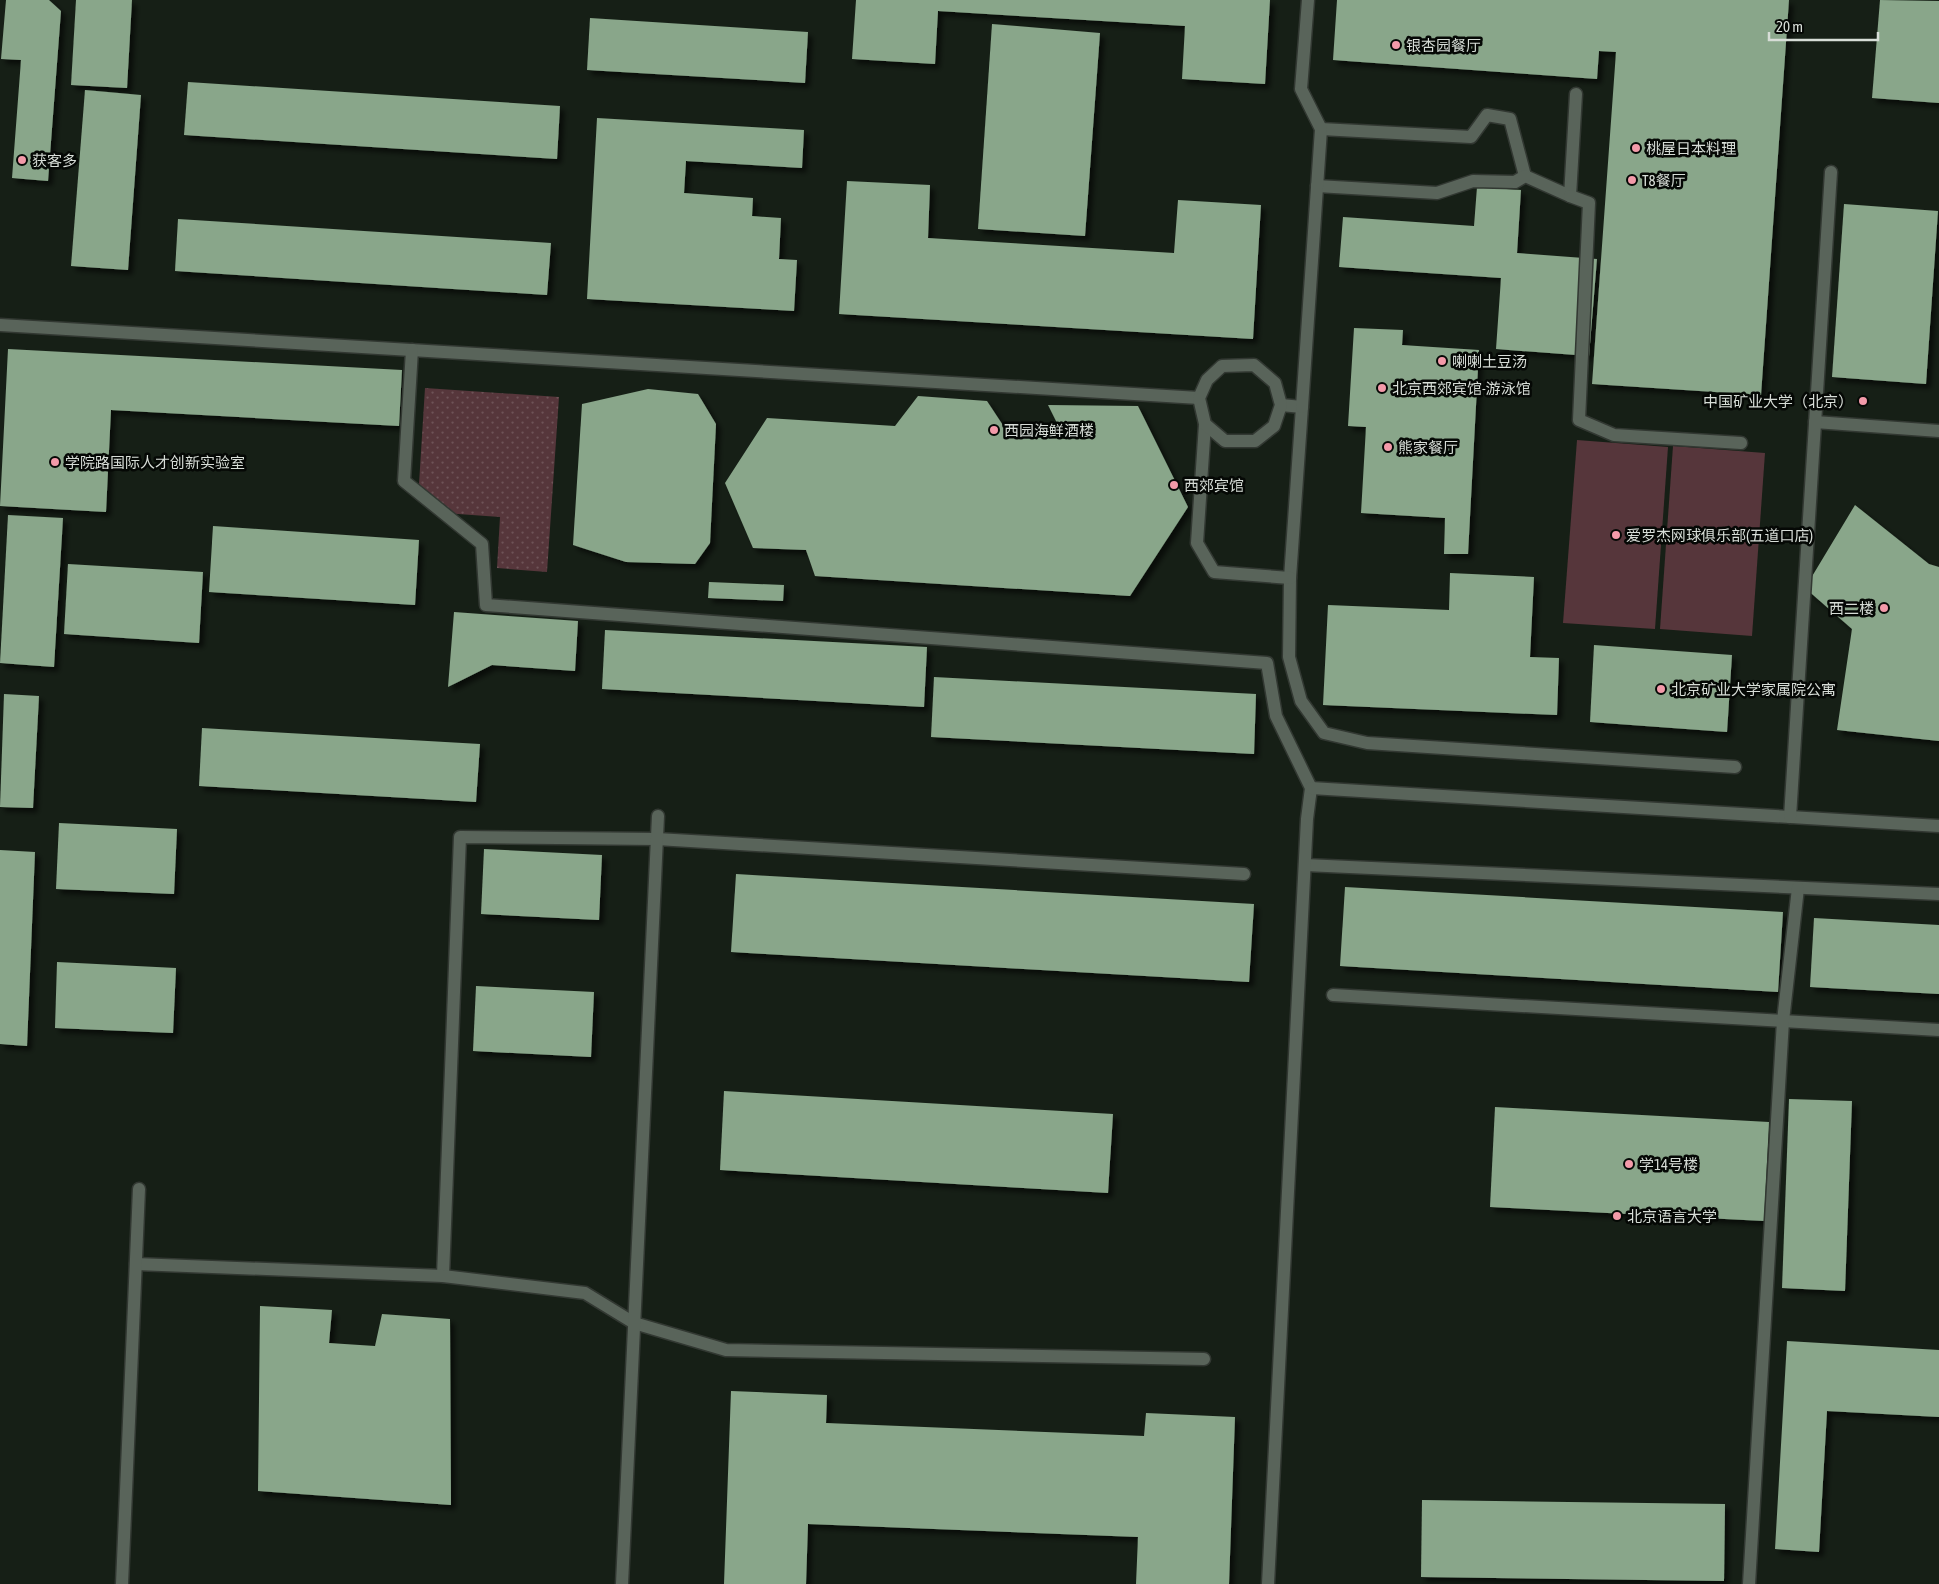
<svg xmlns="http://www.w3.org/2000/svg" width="1939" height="1584" viewBox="0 0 1939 1584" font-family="'Asap Condensed','Noto Sans SC',sans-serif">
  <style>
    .park { fill: url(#park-dots) }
    .pitch { fill: #56363b }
    .building { fill: #89a68a; filter: url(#shadow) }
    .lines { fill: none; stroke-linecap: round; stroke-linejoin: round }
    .lane-casing { stroke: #323832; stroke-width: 15 }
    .street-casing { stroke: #323832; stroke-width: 15 }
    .lane { stroke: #59645a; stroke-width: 12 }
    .street { stroke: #59645a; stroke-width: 12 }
    .poi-dot { fill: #f39aa9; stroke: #050805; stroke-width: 2 }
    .labels { text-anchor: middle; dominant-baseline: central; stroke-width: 5; stroke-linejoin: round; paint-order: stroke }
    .poi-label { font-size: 15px; fill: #d7ddd7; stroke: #050805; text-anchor: start }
  </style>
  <defs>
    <pattern id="park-dots" width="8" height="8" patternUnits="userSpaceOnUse" patternTransform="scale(1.25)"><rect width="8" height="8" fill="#56363b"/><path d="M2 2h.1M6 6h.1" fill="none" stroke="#6e5357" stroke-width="1.8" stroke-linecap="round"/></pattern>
    <filter id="shadow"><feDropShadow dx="4.5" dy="4.5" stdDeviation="2.5" flood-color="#0009"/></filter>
  </defs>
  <rect width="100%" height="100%" fill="#161f16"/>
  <path class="park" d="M 425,388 L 559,397 L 547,572 L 497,568 L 500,517 L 444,513 L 419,484 Z"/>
  <g class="pitch">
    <path d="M 1577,440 L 1668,447 L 1655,629 L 1563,623 Z"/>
    <path d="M 1673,446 L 1765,453 L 1752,636 L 1660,629 Z"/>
  </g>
  <g class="building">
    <path d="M 6,0 L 49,0 L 61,11 L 48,181 L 12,178 L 21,60 L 1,59 Z"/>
    <path d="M 76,0 L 132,0 L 127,88 L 71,85 Z"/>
    <path d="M 856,0 L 1270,0 L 1265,84 L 1182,79 L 1185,26 L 938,11 L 935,64 L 852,59 Z"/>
    <path d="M 1337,0 L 1789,0 L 1761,395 L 1592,384 L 1616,52 L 1599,51 L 1597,79 L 1333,60 Z"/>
    <path d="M 1880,0 L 1939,1 L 1939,103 L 1872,98 Z"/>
    <path d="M 590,18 L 808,32 L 805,83 L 587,70 Z"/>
    <path d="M 992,24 L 1100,33 L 1085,236 L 978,229 Z"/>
    <path d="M 188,82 L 560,106 L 557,159 L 184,135 Z"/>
    <path d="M 85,90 L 141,95 L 128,270 L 71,266 Z"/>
    <path d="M 597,118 L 804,130 L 802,168 L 686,161 L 684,193 L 753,198 L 752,216 L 781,218 L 779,259 L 797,260 L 794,311 L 587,299 Z"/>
    <path d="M 847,181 L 930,185 L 928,238 L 1174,253 L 1178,200 L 1261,205 L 1253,339 L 839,314 Z"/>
    <path d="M 1477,187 L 1521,190 L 1517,253 L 1597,259 L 1589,356 L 1496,349 L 1501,278 L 1339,267 L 1343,217 L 1474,226 Z"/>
    <path d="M 1844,204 L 1938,211 L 1926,384 L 1832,377 Z"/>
    <path d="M 178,219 L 551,243 L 547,295 L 175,271 Z"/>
    <path d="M 1354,328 L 1403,330 L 1402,345 L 1479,350 L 1468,554 L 1444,554 L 1445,518 L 1361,513 L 1366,427 L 1348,426 Z"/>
    <path d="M 8,349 L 402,370 L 399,426 L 111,410 L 106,512 L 0,506 Z"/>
    <path d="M 648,389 L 698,394 L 716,424 L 710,543 L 695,564 L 626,562 L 573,545 L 582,404 Z"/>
    <path d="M 918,396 L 987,401 L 1010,436 L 1065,439 L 1048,405 L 1138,406 L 1188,507 L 1130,596 L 815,576 L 806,550 L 753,548 L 725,483 L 767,418 L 895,426 Z"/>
    <path d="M 1855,505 L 1929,564 L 1939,567 L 1939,741 L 1837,730 L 1852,629 L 1805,588 Z"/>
    <path d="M 8,515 L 63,518 L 54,667 L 0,663 Z"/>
    <path d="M 213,526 L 419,540 L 415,605 L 209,592 Z"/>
    <path d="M 68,564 L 203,572 L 199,643 L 64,634 Z"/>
    <path d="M 1450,573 L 1534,577 L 1530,657 L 1559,658 L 1557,715 L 1323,705 L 1328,605 L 1449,610 Z"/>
    <path d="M 709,582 L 784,585 L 783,601 L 708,598 Z"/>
    <path d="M 454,612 L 578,621 L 575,671 L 492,665 L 448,687 Z"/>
    <path d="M 605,630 L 927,647 L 924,707 L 602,689 Z"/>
    <path d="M 1594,645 L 1732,655 L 1727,732 L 1590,722 Z"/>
    <path d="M 934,677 L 1256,694 L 1254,754 L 931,737 Z"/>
    <path d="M 4,694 L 39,696 L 33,808 L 0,807 Z"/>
    <path d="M 202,728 L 480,744 L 476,802 L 199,786 Z"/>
    <path d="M 59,823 L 177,829 L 174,894 L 56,889 Z"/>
    <path d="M 484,849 L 602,855 L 599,920 L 481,914 Z"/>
    <path d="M 0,850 L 35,852 L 27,1046 L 0,1044 Z"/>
    <path d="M 736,874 L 1254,904 L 1249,982 L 731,952 Z"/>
    <path d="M 1345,887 L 1783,912 L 1778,992 L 1340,966 Z"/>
    <path d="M 1814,918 L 1939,925 L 1939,994 L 1810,987 Z"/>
    <path d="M 57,962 L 176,968 L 173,1033 L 55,1028 Z"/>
    <path d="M 476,986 L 594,992 L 591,1057 L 473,1051 Z"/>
    <path d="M 724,1091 L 1113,1114 L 1108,1193 L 720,1170 Z"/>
    <path d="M 1789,1099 L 1852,1101 L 1845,1291 L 1782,1288 Z"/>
    <path d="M 1495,1107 L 1769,1122 L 1764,1221 L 1490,1207 Z"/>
    <path d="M 260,1306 L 332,1310 L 329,1343 L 375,1346 L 382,1314 L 450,1319 L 451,1505 L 258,1491 Z"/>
    <path d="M 1787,1341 L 1939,1350 L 1939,1417 L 1827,1411 L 1819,1552 L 1775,1549 Z"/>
    <path d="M 731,1391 L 827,1395 L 826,1423 L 1144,1436 L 1146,1413 L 1235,1417 L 1229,1584 L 1136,1584 L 1138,1537 L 808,1524 L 806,1584 L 724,1584 Z"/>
    <path d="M 1422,1500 L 1725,1504 L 1724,1581 L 1421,1577 Z"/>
  </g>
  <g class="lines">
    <g class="lane-casing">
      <g id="lane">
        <path d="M 1321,129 L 1471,137 L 1487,115 L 1510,119 L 1525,176 L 1570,196 L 1576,94"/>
        <path d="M 1317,186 L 1437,193 L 1473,181 L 1515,182 L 1525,176"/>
        <path d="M 1570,196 L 1589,203 L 1579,420 L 1614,435 L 1741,443"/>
        <path d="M 1281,405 L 1302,407 L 1290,578 L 1289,657 L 1301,701 L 1324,733 L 1367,743 L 1735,767"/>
        <path d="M 1302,407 L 1321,129 L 1301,89 L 1308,0"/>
        <path d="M 1815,422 L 1939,431"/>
        <path d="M 1205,424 L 1197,543 L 1214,572 L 1290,578"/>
        <path d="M 1305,865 L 1939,894"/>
        <path d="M 1333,995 L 1939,1030"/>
        <path d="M 443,1276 L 460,837 L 657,839 L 1244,874"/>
        <path d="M 1749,1584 L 1783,1021 L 1798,888"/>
      </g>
    </g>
    <g class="street-casing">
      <g id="street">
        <path d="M 0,325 L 1199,398"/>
        <path d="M 412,350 L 404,481 L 482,544 L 486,605 L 1267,663 L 1276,716 L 1311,788 L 1307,819 L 1268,1584"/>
        <path d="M 1254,365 L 1275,383 L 1281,405 L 1274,426 L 1255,441 L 1225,441 L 1205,424 L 1199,398 L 1207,380 L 1222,366 Z"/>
        <path d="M 1311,788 L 1939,826"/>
        <path d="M 1790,817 L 1831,172"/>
        <path d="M 136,1264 L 443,1276 L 585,1293 L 634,1323 L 726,1350 L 1204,1359"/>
        <path d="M 122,1584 L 139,1189"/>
        <path d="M 622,1584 L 658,816"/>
      </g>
    </g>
    <use href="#lane" class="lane"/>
    <use href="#street" class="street"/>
  </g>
  <g class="poi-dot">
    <circle cx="1396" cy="45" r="5"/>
    <circle cx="1636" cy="148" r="5"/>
    <circle cx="22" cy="160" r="5"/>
    <circle cx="1632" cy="180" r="5"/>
    <circle cx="1442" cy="361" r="5"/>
    <circle cx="1382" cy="388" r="5"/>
    <circle cx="1863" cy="401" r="5"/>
    <circle cx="994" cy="430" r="5"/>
    <circle cx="1388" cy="447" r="5"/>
    <circle cx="55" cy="462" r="5"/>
    <circle cx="1174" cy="485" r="5"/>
    <circle cx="1616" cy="535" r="5"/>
    <circle cx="1884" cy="608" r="5"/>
    <circle cx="1661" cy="689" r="5"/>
    <circle cx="1629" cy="1164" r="5"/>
    <circle cx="1617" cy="1216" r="5"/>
  </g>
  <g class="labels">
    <g class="poi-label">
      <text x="1406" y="45">银杏园餐厅</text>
      <text x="1646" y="148">桃屋日本料理</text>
      <text x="32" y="160">获客多</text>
      <text x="1642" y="180">T8餐厅</text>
      <text x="1452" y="361">喇喇土豆汤</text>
      <text x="1392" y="388">北京西郊宾馆-游泳馆</text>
      <text x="1853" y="401" text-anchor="end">中国矿业大学（北京）</text>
      <text x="1004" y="430">西园海鲜酒楼</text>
      <text x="1398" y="447">熊家餐厅</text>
      <text x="65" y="462">学院路国际人才创新实验室</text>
      <text x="1184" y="485">西郊宾馆</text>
      <text x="1626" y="535">爱罗杰网球俱乐部(五道口店)</text>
      <text x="1874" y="608" text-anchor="end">西二楼</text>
      <text x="1671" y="689">北京矿业大学家属院公寓</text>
      <text x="1639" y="1164">学14号楼</text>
      <text x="1627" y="1216">北京语言大学</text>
    </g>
  </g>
  <path d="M1769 32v8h109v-8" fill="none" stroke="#d7ddd7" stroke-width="2.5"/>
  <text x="1776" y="32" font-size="15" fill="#d7ddd7" stroke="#050805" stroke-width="4" paint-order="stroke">20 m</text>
</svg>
